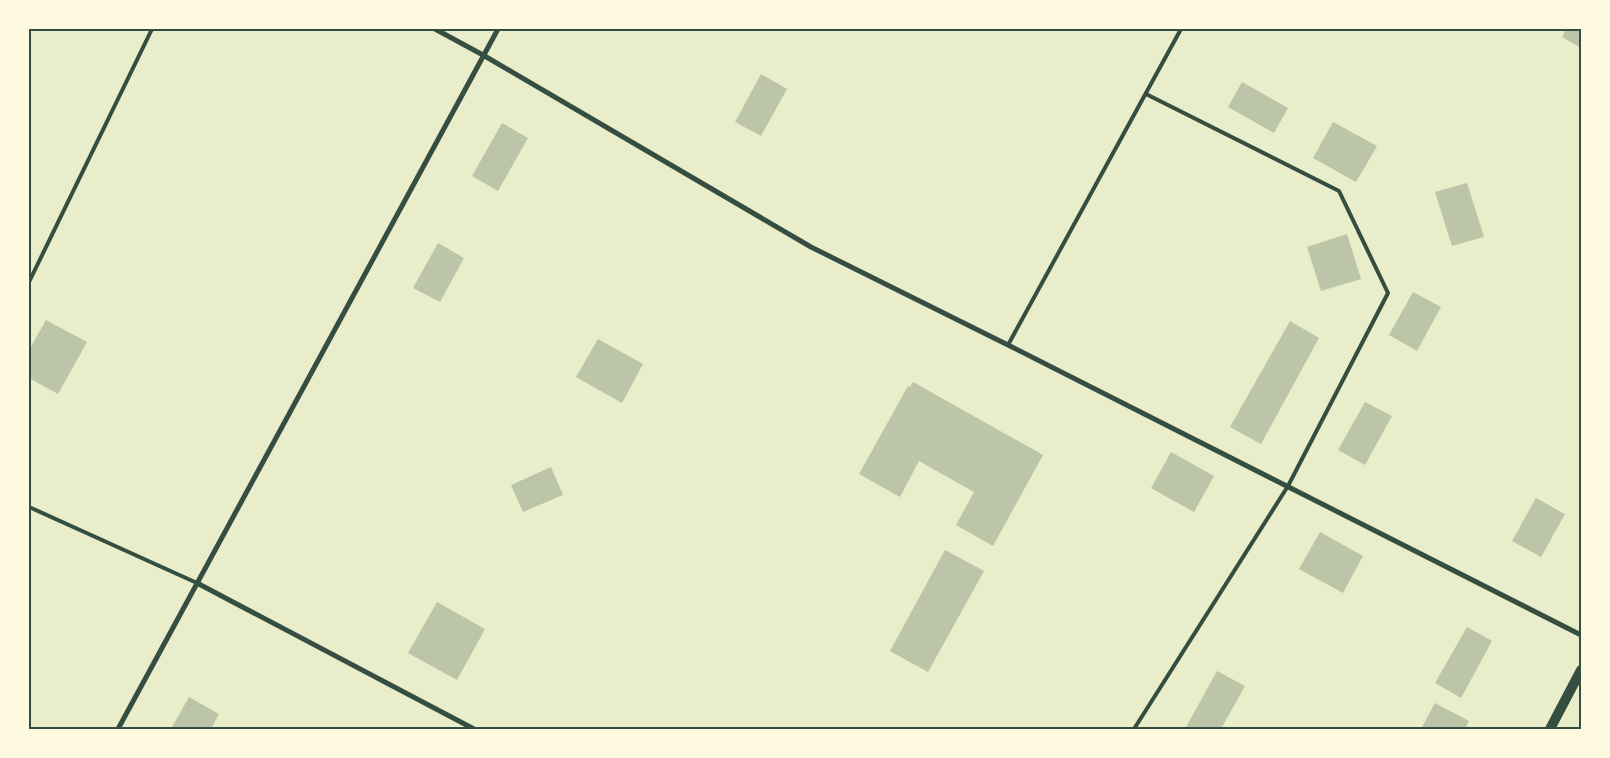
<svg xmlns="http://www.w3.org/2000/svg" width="1610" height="758" viewBox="0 0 1610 758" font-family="'PT Serif',serif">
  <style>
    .building { fill: #bcc5a7 }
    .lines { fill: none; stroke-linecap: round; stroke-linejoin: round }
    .service { stroke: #344e41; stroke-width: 4 }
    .minor { stroke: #344e41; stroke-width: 5 }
    .secondary { stroke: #344e41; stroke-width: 10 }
    .neatline { fill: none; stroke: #344e41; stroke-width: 2 }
  </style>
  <rect width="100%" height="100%" fill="#e9edc9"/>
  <g class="building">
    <path d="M 1566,29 L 1581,29 L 1581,48 L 1562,37 Z"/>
    <path d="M 761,74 L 787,89 L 761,136 L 735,122 Z"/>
    <path d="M 1242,82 L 1288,108 L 1274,133 L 1228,107 Z"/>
    <path d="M 1333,122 L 1377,146 L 1356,182 L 1313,158 Z"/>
    <path d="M 502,123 L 528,138 L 498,191 L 472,176 Z"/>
    <path d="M 1467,183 L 1484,237 L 1452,246 L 1435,192 Z"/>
    <path d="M 1347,234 L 1361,279 L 1321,291 L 1307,247 Z"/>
    <path d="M 438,243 L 464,258 L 440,302 L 413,288 Z"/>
    <path d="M 1413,292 L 1441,307 L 1417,351 L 1389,335 Z"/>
    <path d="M 46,320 L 87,342 L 58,394 L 29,378 L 29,350 Z"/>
    <path d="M 1290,321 L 1319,338 L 1261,444 L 1230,427 Z"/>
    <path d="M 598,339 L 643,364 L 622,403 L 576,377 Z"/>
    <path d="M 913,382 L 1043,455 L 993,546 L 956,525 L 974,492 L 919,461 L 900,497 L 859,474 L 908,386 L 910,387 Z"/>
    <path d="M 1365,402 L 1392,416 L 1365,465 L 1338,450 Z"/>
    <path d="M 1171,452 L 1214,476 L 1194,512 L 1151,488 Z"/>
    <path d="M 551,467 L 563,495 L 523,512 L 511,485 Z"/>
    <path d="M 1536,498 L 1565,514 L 1541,557 L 1512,541 Z"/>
    <path d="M 1320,532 L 1363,556 L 1343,593 L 1299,569 Z"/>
    <path d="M 945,550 L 984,571 L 928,672 L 890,651 Z"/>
    <path d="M 437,602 L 485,629 L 457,680 L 408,653 Z"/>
    <path d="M 1467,627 L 1492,641 L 1461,698 L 1435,683 Z"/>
    <path d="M 1217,671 L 1245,686 L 1221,729 L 1185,729 Z"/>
    <path d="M 189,697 L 219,714 L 211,729 L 171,729 Z"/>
    <path d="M 1435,703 L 1469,721 L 1465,729 L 1421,729 Z"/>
  </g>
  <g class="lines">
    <g class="service">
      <path d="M 29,282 L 152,29"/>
      <path d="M 1008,345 L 1181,29"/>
      <path d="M 29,507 L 197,583"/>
      <path d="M 1134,729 L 1288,486 L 1388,293 L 1339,191 L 1146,94"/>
    </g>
    <g class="minor">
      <path d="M 435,29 L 483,55 L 811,247 L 1008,345 L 1581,635"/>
      <path d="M 197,583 L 474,729"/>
      <path d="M 118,729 L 498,29"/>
    </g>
    <path class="secondary" d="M 1550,729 L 1581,670"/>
  </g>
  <rect width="1610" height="758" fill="none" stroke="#fefae0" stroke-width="60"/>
  <rect x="30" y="30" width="1550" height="698" class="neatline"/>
</svg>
